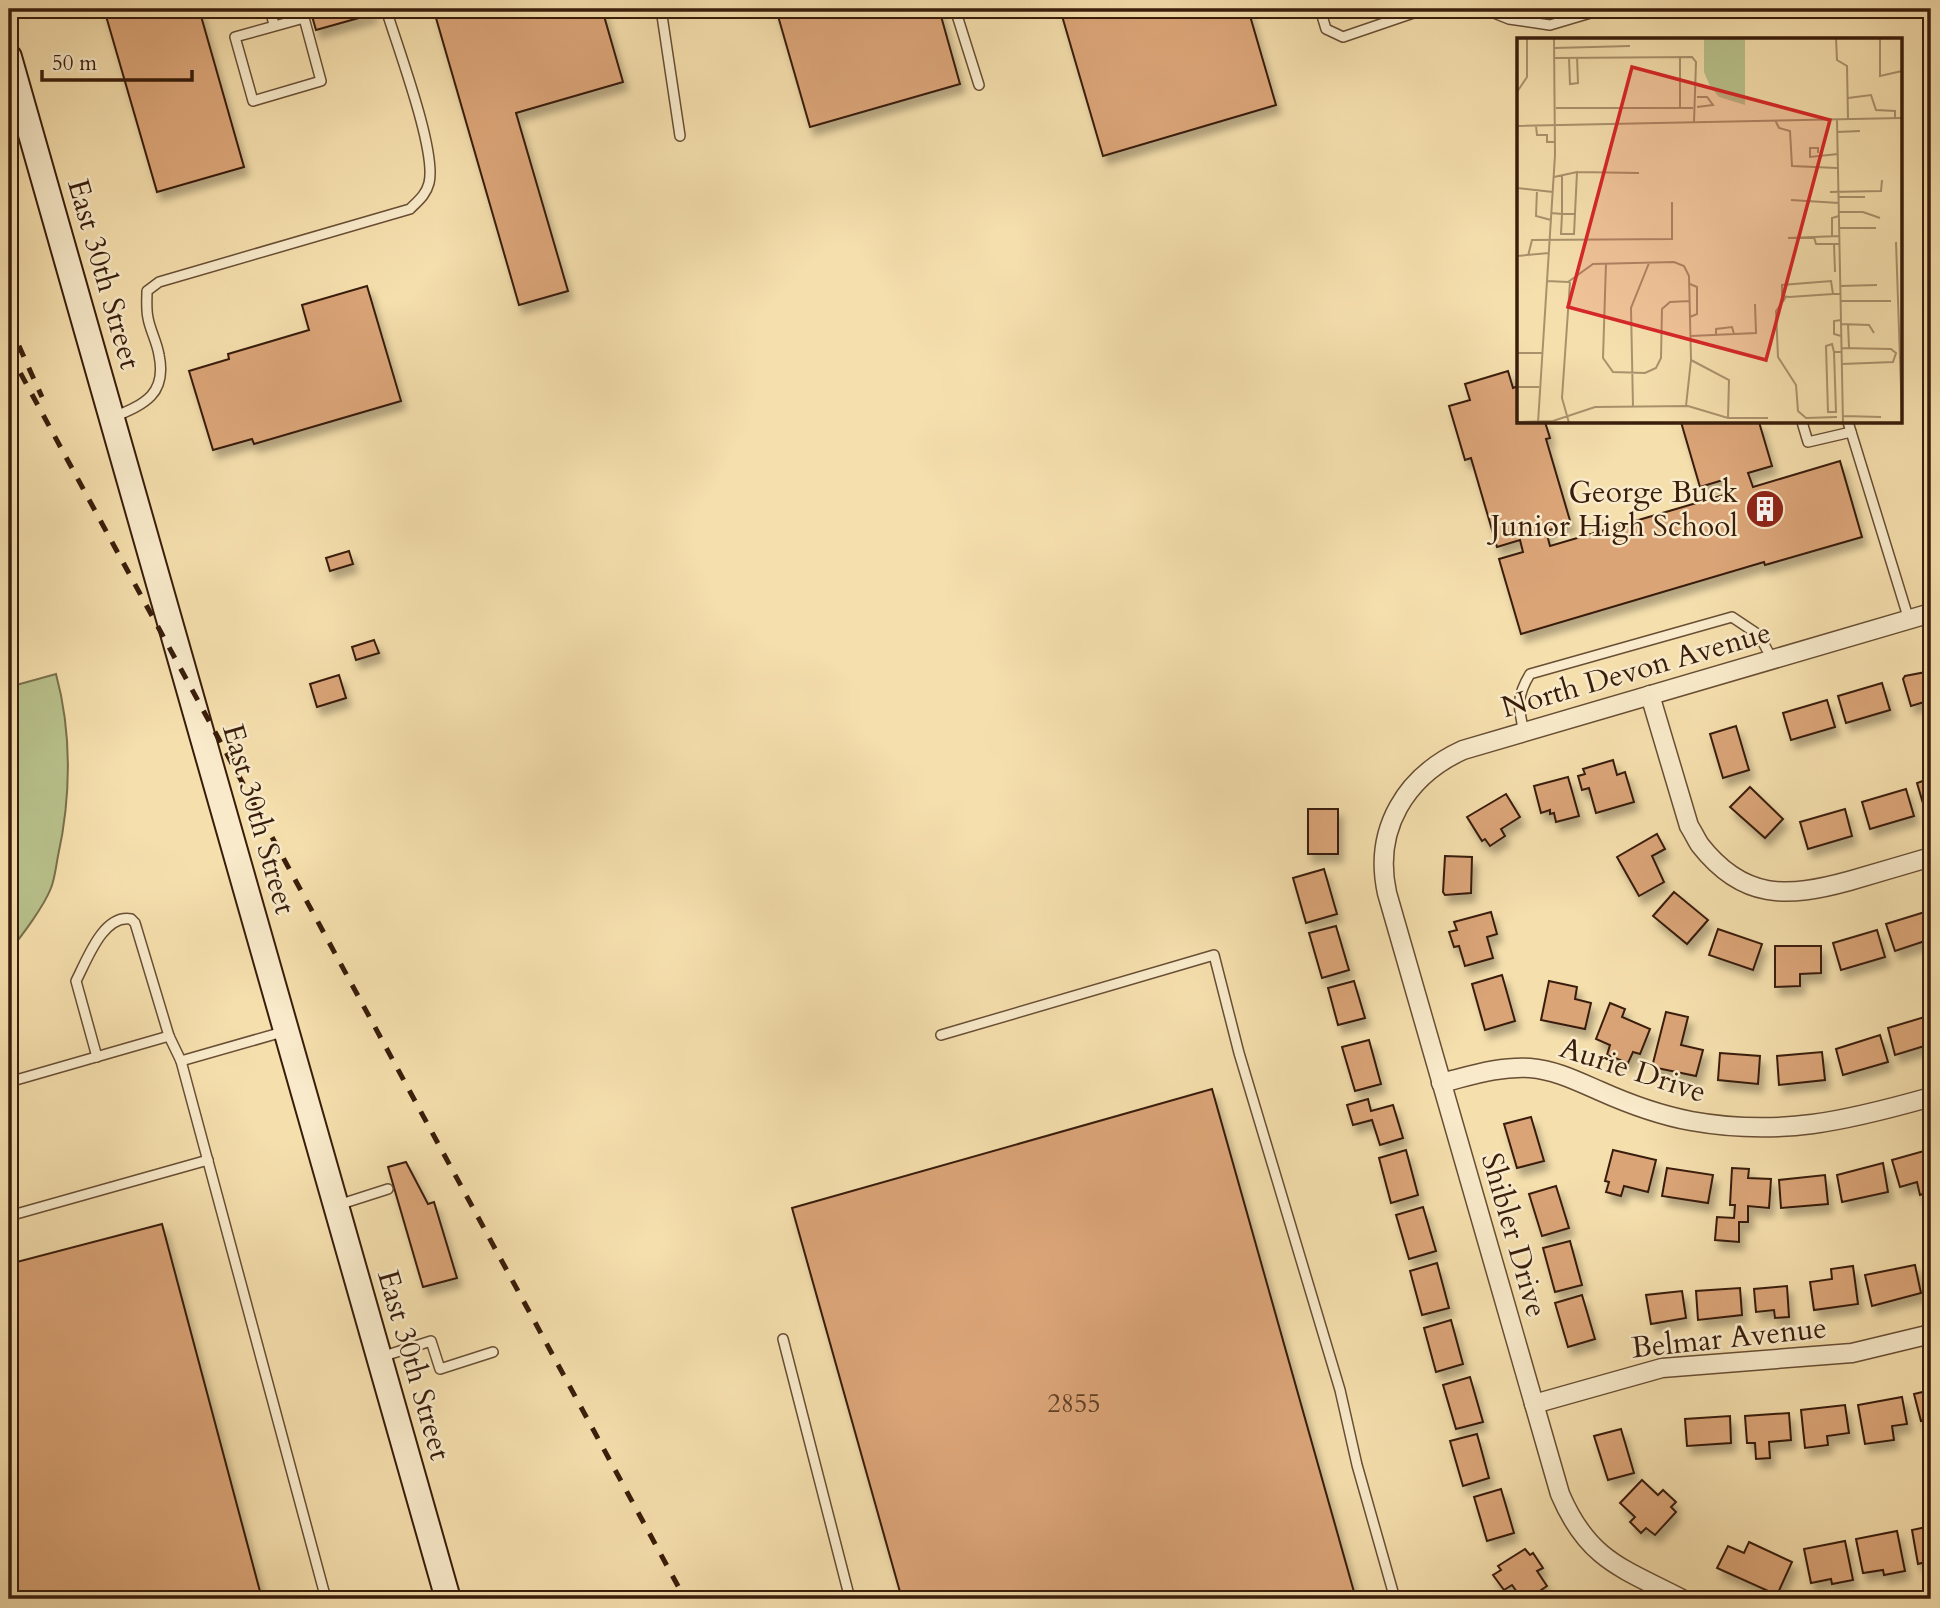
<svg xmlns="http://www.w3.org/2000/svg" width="1940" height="1608" viewBox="0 0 1940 1608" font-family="Cardo,serif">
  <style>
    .green { fill: #b9c28c; stroke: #79704c; stroke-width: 2 }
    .building { fill: #daa477; stroke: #391d0b; stroke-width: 2; filter: url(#shadow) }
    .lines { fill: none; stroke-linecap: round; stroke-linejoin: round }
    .service-casing { stroke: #684e34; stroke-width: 12 }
    .minor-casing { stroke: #684e34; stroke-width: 21 }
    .secondary-casing { stroke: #391d0b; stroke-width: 28 }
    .service { stroke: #f8eaca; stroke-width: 9 }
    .minor { stroke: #f8eaca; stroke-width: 18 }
    .secondary { stroke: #f8eaca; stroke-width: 24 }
    .rail { stroke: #391d0b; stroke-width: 5; stroke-dasharray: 12 12; stroke-linecap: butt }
    .labels { text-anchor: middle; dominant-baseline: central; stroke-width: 5; stroke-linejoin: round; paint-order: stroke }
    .number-label { font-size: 26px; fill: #613f26 }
    .street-label { font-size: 30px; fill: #391d0b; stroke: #f8eaca }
    .poi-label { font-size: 30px; fill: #391d0b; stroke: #f8eaca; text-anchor: end }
    .inset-road { fill: none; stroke: #aa916c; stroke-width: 2 }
    .view { fill: #d62828; fill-opacity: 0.15; stroke: #d62828; stroke-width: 3.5 }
    .inset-edge { fill: none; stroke: #391d0b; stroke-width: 3.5 }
  </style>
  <defs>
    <filter id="shadow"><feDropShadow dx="4.5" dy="8" stdDeviation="3.5" flood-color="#0004"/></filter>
  </defs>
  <rect width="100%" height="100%" fill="#f5dfad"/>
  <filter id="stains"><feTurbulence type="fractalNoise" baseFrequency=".00286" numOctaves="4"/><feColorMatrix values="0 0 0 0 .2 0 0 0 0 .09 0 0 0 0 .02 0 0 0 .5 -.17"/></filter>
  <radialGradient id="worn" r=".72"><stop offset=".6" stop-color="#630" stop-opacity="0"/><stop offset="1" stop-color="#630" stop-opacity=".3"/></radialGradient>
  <path class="green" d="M 56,674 C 72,733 71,797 58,856 C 56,866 55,878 51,888 C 44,906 22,936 9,951 L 9,687 Z"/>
  <g class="building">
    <path d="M 104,9 L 199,9 L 244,167 L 157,192 Z"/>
    <path d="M 310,9 L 371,9 L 373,14 L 316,30 Z"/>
    <path d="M 443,9 L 602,9 L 623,82 L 516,113 L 568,291 L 519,305 L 434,11 Z"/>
    <path d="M 776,9 L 939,9 L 960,84 L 810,127 Z"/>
    <path d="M 1060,9 L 1248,9 L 1276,105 L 1103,156 Z"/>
    <path d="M 367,286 L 401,401 L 254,444 L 252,439 L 213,450 L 189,371 L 229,359 L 228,354 L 309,330 L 302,305 Z"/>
    <path d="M 1508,371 L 1513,388 L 1518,386 L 1518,422 L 1545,422 L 1550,438 L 1546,439 L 1571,524 L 1546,531 L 1550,546 L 1727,494 L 1723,480 L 1700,487 L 1681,422 L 1759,422 L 1772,466 L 1748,473 L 1753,487 L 1840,461 L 1862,537 L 1765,565 L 1764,562 L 1521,634 L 1499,559 L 1523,552 L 1520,540 L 1497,547 L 1471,458 L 1465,460 L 1449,406 L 1470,400 L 1465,384 Z"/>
    <path d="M 349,551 L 353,564 L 330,571 L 326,558 Z"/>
    <path d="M 374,640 L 379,653 L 356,660 L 352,647 Z"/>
    <path d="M 1931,671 L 1931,700 L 1911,706 L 1903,679 L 1905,676 Z"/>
    <path d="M 339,675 L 346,698 L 317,707 L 310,684 Z"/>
    <path d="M 1882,683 L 1890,710 L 1846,723 L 1838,696 Z"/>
    <path d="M 1827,700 L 1835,727 L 1791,740 L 1783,713 Z"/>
    <path d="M 1736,726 L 1749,770 L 1723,778 L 1710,734 Z"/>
    <path d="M 1613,760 L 1617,775 L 1625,772 L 1634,802 L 1596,813 L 1589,788 L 1582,790 L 1578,776 L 1585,774 L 1583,769 Z"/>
    <path d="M 1568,777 L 1579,816 L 1556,822 L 1554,813 L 1550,814 L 1550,810 L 1541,813 L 1534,786 Z"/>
    <path d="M 1931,778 L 1931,808 L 1925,810 L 1917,783 Z"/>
    <path d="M 1750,787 L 1783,819 L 1765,838 L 1730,807 Z"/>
    <path d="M 1906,789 L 1914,816 L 1870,829 L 1862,802 Z"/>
    <path d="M 1506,794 L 1520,817 L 1501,829 L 1505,836 L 1490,846 L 1485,839 L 1482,841 L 1467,817 Z"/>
    <rect x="1308" y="809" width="30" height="45"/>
    <path d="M 1845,809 L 1852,836 L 1808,849 L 1800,822 Z"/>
    <path d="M 1657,834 L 1665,849 L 1652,856 L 1664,882 L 1639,896 L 1617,857 Z"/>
    <path d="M 1445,856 L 1472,857 L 1471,893 L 1445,895 L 1443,892 Z"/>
    <path d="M 1324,869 L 1337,914 L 1306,923 L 1293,878 Z"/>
    <path d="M 1674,892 L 1708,920 L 1687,944 L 1653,916 Z"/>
    <path d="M 1928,911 L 1931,923 L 1931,939 L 1895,951 L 1886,924 Z"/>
    <path d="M 1491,912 L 1497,934 L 1487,937 L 1493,958 L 1465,966 L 1459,946 L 1454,947 L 1449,932 L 1457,930 L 1454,922 Z"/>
    <path d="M 1336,926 L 1349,970 L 1322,978 L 1309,933 Z"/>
    <path d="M 1718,929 L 1762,944 L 1753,970 L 1709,955 Z"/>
    <path d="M 1877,930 L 1885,957 L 1841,970 L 1833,943 Z"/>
    <path d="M 1775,946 L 1821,946 L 1821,973 L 1800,974 L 1800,986 L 1775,987 Z"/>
    <path d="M 1502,975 L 1515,1021 L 1485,1030 L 1472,984 Z"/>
    <path d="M 1354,981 L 1365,1018 L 1338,1025 L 1328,988 Z"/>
    <path d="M 1549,981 L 1577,987 L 1575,999 L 1591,1003 L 1585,1029 L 1541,1020 Z"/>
    <path d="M 1610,1003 L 1625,1009 L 1622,1017 L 1650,1029 L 1640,1054 L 1633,1052 L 1628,1063 L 1607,1055 L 1610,1045 L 1596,1039 Z"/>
    <path d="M 1666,1012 L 1688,1017 L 1681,1045 L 1703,1050 L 1696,1076 L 1652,1067 Z"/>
    <path d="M 1931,1015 L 1931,1044 L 1895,1055 L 1888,1028 Z"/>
    <path d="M 1880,1035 L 1888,1062 L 1843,1075 L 1836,1049 Z"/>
    <path d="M 1369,1040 L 1381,1084 L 1355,1091 L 1342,1047 Z"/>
    <path d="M 1822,1052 L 1825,1080 L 1779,1085 L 1777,1056 Z"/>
    <path d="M 1720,1053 L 1760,1056 L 1758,1084 L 1718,1080 Z"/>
    <path d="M 1212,1089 L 1356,1599 L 902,1599 L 792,1208 Z"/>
    <path d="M 1368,1099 L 1371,1111 L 1393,1105 L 1403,1138 L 1380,1145 L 1372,1120 L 1353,1125 L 1347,1105 Z"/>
    <path d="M 1531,1117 L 1544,1161 L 1517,1168 L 1504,1124 Z"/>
    <path d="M 1931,1149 L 1931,1191 L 1920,1195 L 1917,1182 L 1900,1187 L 1892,1160 Z"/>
    <path d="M 1406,1150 L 1418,1195 L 1391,1203 L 1379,1158 Z"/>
    <path d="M 1613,1150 L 1656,1160 L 1648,1192 L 1624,1186 L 1621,1196 L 1606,1192 L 1609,1182 L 1605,1181 Z"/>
    <path d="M 406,1162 L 428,1204 L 434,1202 L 457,1278 L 423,1287 L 388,1167 Z"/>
    <path d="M 1883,1163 L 1888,1192 L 1842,1202 L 1837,1175 Z"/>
    <path d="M 1667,1168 L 1713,1175 L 1708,1203 L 1662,1196 Z"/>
    <path d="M 1732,1168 L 1749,1169 L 1748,1178 L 1771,1179 L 1769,1208 L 1748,1206 L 1748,1222 L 1739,1222 L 1739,1242 L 1715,1240 L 1717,1217 L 1734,1218 L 1735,1205 L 1730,1205 Z"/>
    <path d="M 1825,1175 L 1828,1204 L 1781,1208 L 1779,1180 Z"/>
    <path d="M 1556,1186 L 1569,1228 L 1542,1236 L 1529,1194 Z"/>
    <path d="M 1423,1207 L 1436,1251 L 1409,1259 L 1396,1215 Z"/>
    <path d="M 162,1224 L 262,1599 L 9,1599 L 9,1264 Z"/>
    <path d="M 1570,1241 L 1582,1285 L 1555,1292 L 1543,1248 Z"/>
    <path d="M 1437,1263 L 1449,1308 L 1422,1315 L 1410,1271 Z"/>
    <path d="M 1915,1265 L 1921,1293 L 1872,1306 L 1865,1275 Z"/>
    <path d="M 1853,1266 L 1858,1304 L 1814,1310 L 1810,1282 L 1832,1279 L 1831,1269 Z"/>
    <path d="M 1787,1286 L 1789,1317 L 1775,1318 L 1774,1310 L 1756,1312 L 1754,1289 Z"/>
    <path d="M 1740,1288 L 1742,1315 L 1698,1320 L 1696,1291 Z"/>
    <path d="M 1682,1291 L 1686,1318 L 1651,1324 L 1646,1295 Z"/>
    <path d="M 1582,1295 L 1595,1339 L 1568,1347 L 1555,1303 Z"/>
    <path d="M 1451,1320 L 1463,1364 L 1436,1372 L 1424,1328 Z"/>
    <path d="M 1470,1377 L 1483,1422 L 1456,1429 L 1443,1385 Z"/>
    <path d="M 1931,1390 L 1931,1419 L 1921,1421 L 1914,1394 Z"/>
    <path d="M 1902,1397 L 1907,1424 L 1892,1426 L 1894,1440 L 1865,1444 L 1858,1405 Z"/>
    <path d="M 1845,1405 L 1849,1433 L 1827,1436 L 1828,1445 L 1805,1448 L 1801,1410 Z"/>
    <path d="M 1789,1413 L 1791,1440 L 1769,1442 L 1770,1458 L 1756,1459 L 1755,1443 L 1747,1443 L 1745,1416 Z"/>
    <path d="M 1730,1416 L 1731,1443 L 1687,1446 L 1685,1419 Z"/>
    <path d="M 1621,1429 L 1634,1473 L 1608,1480 L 1594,1436 Z"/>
    <path d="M 1477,1434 L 1489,1478 L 1463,1486 L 1450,1441 Z"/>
    <path d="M 1642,1480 L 1658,1495 L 1663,1490 L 1676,1502 L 1671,1507 L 1676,1512 L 1655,1535 L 1646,1528 L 1641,1533 L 1630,1522 L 1635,1517 L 1620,1503 Z"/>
    <path d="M 1501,1489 L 1514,1533 L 1487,1541 L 1474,1497 Z"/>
    <path d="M 1931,1526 L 1931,1564 L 1930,1561 L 1918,1564 L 1912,1530 Z"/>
    <path d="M 1897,1531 L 1905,1571 L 1884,1575 L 1883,1570 L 1863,1573 L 1856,1539 Z"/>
    <path d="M 1845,1541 L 1853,1580 L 1832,1584 L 1831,1579 L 1811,1583 L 1804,1549 Z"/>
    <path d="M 1749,1542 L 1792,1562 L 1777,1595 L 1717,1568 L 1728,1546 L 1744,1553 Z"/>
    <path d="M 1525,1549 L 1530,1555 L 1533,1553 L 1543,1568 L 1537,1571 L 1547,1586 L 1528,1599 L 1522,1599 L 1512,1585 L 1504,1590 L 1493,1575 L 1501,1570 L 1498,1566 Z"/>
  </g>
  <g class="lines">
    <g class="service-casing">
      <g id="service">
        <path d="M 270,9 L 274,25"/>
        <path d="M 661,9 L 680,136"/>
        <path d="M 955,9 L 979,85"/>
        <path d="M 1320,9 L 1326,29 L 1343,37 L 1425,9"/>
        <path d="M 1484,9 L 1509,19 L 1550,25 L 1604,9"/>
        <path d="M 304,18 L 321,81 L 253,101 L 235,37 Z"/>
        <path d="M 114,417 C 145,404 167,394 159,355 C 157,342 150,330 148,318 C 146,309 147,299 147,291 L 159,282 L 410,209 C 418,201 426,195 429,183 C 437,151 397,46 386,9"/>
        <path d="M 1802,422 L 1808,442 L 1851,432"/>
        <path d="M 1848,422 L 1909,620"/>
        <path d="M 1524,732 C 1518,707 1516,697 1530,674 L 1732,617 L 1759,635 L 1772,659"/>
        <path d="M 941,1035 L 1214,955 L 1239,1053 L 1340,1390 L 1357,1465 L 1395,1599"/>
        <path d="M 97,1057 L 76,981 C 87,960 103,914 131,919 L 135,923 L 169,1036"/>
        <path d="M 181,1061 L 326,1599"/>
        <path d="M 9,1082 L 169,1036 L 181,1061 L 286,1031"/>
        <path d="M 338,1205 L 388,1189"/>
        <path d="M 9,1216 L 208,1160"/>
        <path d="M 783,1339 L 850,1599"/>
        <path d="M 381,1357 L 431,1341 L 440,1369 L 493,1352"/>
      </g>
    </g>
    <g class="minor-casing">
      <g id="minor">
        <path d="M 1650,695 L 1689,826 C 1693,832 1696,839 1700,845 C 1743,900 1787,898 1849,881 C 1876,873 1904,865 1931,857"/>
        <path d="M 1441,1083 C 1470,1076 1499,1066 1530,1068 C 1555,1070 1577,1081 1600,1091 C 1629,1104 1659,1115 1691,1121 C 1780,1137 1846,1121 1931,1097"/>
        <path d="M 1534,1404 L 1662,1368 L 1852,1353 L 1931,1334"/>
        <path d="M 1682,1599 C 1622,1568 1588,1560 1560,1494 L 1387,893 C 1373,829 1406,776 1463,750 L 1931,613"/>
      </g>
    </g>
    <g class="secondary-casing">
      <path id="secondary" d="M 9,57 L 448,1599"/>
    </g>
    <use href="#service" class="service"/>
    <use href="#minor" class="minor"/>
    <use href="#secondary" class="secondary"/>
    <g class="rail">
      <path d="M 9,324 L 42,397"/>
      <path d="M 9,352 L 685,1599"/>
    </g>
  </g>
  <defs>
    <g id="building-disc" transform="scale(2.0125)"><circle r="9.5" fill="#8f2418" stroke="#f8eaca"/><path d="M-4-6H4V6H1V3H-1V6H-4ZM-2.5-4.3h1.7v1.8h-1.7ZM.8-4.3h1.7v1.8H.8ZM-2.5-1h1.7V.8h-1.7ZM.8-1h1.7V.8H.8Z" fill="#fff"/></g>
  </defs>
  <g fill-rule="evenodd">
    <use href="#building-disc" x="1765" y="509"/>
  </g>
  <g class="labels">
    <g class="number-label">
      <text x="1074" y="1403">2855</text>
    </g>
    <g class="street-label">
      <text transform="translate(104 274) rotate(74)">East 30th Street</text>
      <text transform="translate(1636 670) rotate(-16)">North Devon Avenue</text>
      <text transform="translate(259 819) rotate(74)">East 30th Street</text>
      <text transform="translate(1633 1070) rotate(18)">Aurie Drive</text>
      <text transform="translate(1514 1235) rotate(74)">Shibler Drive</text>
      <text transform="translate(1729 1338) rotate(-6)">Belmar Avenue</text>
      <text transform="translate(414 1365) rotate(74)">East 30th Street</text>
    </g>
    <g class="poi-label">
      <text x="1738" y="492">George Buck<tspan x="1738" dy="34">Junior High School</tspan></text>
    </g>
  </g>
  <g transform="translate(1517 38)">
    <rect width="385" height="385" fill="#f5dfad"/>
    <path d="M 187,1 L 228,1 L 228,67 L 202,59 L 193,48 L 187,34 Z" fill="#b9c28c"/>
    <path class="inset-road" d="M 319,0 L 320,22 L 330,28 L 331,81M 363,0 L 363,38 L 385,33M 38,10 L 113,8M 163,18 L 163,70M 38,20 L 175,19 L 179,24 L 177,84M 52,20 L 53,46 L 61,45 L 60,19M 0,54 L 10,39 L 10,0M 180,59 L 190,59 L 196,67 L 180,69M 331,60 L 354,57 L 359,72 L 378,73 L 378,80M 39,70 L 176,70M 258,82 L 262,90 L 273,93 L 275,128 L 320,130M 320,82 L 326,385M 0,88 L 385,80M 19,88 L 20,97 L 30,97 L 30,104 L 37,104M 320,94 L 343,93M 301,115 L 301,110 L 293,110 L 293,119 L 321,116M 60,134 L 122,135M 45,138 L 45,176 L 58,176M 0,150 L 36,154M 20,152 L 19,178 L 34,182M 313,154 L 364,153 L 365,142M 321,159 L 348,159M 274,162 L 322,165M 322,174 L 346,174 L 363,180M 34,175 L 45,176 L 44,196 L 57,196 L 60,134 L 37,139M 322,190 L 359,190M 297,199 L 299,206 L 322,206M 315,199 L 315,180 L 322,178M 271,200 L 322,198M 379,204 L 385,379M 317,206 L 318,234M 0,218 L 32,215M 11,218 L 15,202 L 155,201 L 155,164M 89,225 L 86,320 L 96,334 L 128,335 L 139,330 L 144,320 L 145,271 L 153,264 L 173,263M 30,243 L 51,244 L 76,226 L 157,224 L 167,228 L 172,238 L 174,322 L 169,368M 173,246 L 180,249 L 180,276 L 173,279M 323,248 L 360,247M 316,256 L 272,259 L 265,258 L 265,247 L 314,243 L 316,256 L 324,256M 269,259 L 259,273 L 261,319 L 279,347 L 281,373 L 289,380 L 320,379M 324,263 L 374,263M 324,282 L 317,283 L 317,296 L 324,298M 324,286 L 352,287 L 357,295M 331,286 L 332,310M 199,297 L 199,291 L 215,289 L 217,296M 174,298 L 239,295 L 238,266M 325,310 L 374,311 L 379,315 L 376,324 L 325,326M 317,314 L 319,374 L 311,374 L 309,308 L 315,306 L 317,314 L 325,314M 0,315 L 25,315M 174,322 L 212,342 L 211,380M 0,349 L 22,349M 116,369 L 114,270 L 132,225M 326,378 L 364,379M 0,384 L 36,383 L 78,369 L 171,368 L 211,380 L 251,380M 21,385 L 38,117 L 37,0M 52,385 L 45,360 L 53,244"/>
    <path class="view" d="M 115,29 L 313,82 L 249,322 L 51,269 Z"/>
    <rect width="385" height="385" class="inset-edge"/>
  </g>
  <rect width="1940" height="1608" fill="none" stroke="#f5dfad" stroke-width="35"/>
  <rect x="10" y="10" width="1919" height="1587" fill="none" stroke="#391d0b" stroke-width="3.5"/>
  <rect x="18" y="18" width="1905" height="1573" fill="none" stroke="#391d0b" stroke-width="2"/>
  <path d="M42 70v10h150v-10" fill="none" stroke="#391d0b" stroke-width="3.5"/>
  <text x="52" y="70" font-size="21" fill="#391d0b" stroke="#f8eaca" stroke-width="5" paint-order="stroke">50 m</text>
  <rect width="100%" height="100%" filter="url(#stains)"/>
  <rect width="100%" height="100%" fill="url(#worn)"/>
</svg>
